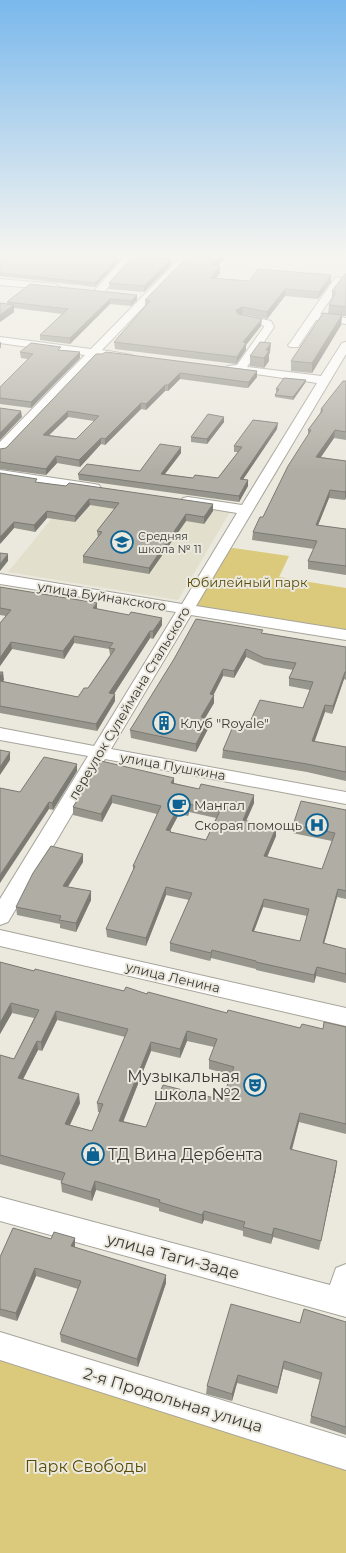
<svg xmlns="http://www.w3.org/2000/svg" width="346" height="1553" viewBox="0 0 346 1553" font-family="Montserrat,sans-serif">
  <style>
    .built { fill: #e3dfcd }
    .green { fill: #dbc97c }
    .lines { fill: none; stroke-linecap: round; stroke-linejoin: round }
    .minor-casing { stroke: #a6a49a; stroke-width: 2 }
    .minor { fill: #fff; fill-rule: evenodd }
    .wall { fill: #97968d; fill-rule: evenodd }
    .shaded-wall { fill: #7b7a73 }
    .building { fill: #b0aea4; stroke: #7b7a73; fill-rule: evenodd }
    .labels { text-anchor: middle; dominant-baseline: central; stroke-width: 4; stroke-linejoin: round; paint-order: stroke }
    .far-poi-label { font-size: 11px; fill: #3a3935; stroke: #ebe9de; text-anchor: start }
    .park-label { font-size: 13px; fill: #5a4c08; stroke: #ebe9de }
    .street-label { font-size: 13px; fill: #3a3935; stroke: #ebe9de }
    .poi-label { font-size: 13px; fill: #3a3935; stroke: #ebe9de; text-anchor: start }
    .near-poi-label { font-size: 16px; fill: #3a3935; stroke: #ebe9de; text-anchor: end }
    .near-street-label { font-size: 16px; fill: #3a3935; stroke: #ebe9de }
    .near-park-label { font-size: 16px; fill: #5a4c08; stroke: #ebe9de }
  </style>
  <rect width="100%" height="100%" fill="#ebe9de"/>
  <path class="built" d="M 76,489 L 230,512 L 178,600 L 8,572 Z"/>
  <g class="green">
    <path d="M 226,547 L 289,556 L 279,577 L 346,588 L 346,631 L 193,605 Z"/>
    <path d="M 0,1349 L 346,1461 L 346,1553 L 0,1553 Z"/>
  </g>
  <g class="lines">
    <g class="minor-casing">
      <g id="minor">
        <path d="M 98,255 C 109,254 156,254 162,260 L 157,263 L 132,261 L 102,294 L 98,295 L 93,292 L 122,260 L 103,258 Z"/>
        <path d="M 183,255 L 193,255 L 102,350 L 132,355 L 134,357 L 132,359 L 128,360 L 97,356 L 5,453 L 0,454 L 0,442 L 85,355 L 0,343 L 0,337 L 91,349 Z"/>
        <path d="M 339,277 L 344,280 L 320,314 L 346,318 L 346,324 L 316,320 L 298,347 L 290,347 L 288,345 L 290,343 L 335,278 Z"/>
        <path d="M 0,279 L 55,284 L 60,287 L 55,290 L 0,285 Z"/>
        <path d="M 242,315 L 271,321 L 274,327 L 247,367 L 321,376 L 342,343 L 346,342 L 346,354 L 196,606 L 346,630 L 346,640 L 191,615 L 111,749 L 346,792 L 346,804 L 105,759 L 8,922 L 0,925 L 0,899 L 88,756 L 0,740 L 0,728 L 94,746 L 176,612 L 0,584 L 0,574 L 182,604 L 237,513 L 188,505 L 183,504 L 181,501 L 183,498 L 188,497 L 242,505 L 317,383 L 228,370 L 226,368 L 228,366 L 237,365 L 264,327 L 263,325 L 238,320 L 237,318 Z"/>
        <path d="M 0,470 L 94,484 L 99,485 L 101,488 L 99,491 L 94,492 L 0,478 Z"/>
        <path d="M 0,930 L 346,1008 L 346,1026 L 0,946 Z"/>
        <path d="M 0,1197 L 330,1285 L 336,1268 L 346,1264 L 346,1317 L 0,1221 Z"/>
        <path d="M 0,1332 L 346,1438 L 346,1470 L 0,1360 Z"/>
      </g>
    </g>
    <use href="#minor" class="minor"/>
  </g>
  <g class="wall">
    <path d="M 0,255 L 119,261 L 95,287 L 0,276 Z"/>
    <path d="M 146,255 L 182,255 L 178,257 Z"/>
    <path d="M 224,259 L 217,266 L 220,273 L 216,278 L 249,281 L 331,275 L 331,282 L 318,299 L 285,296 L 267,319 L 242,314 L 240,315 L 261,326 L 246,345 L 246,350 L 236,364 L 115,349 L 114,342 L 145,307 L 145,300 Z"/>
    <path d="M 171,265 L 144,292 L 109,289 L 109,283 Z"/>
    <path d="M 346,274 L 346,316 L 342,316 L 341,325 L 312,373 L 291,371 L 291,361 L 328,314 L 329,305 L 332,300 L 332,291 Z"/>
    <path d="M 30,284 L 137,300 L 131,306 L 110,304 L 70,344 L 40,340 L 40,335 L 62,314 L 14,308 L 14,312 L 0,322 L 0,303 L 8,304 L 7,302 Z"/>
    <path d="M 61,350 L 80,352 L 80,358 L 31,408 L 0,404 L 0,387 L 28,359 L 21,358 L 20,352 Z"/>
    <path d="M 270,353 L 269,354 L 269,361 L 264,368 L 250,366 L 250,356 Z"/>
    <path d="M 96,354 L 257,377 L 248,388 L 246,388 L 180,379 L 168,391 L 165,391 L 146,410 L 141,409 L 105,445 L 101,444 L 80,467 L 57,463 L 46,475 L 0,469 L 0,449 L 6,448 ZM 68,417 L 94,421 L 76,439 L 49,435 Z"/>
    <path d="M 306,380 L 305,383 L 293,400 L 275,397 L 275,395 L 277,392 L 276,392 L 276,389 Z"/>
    <path d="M 346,381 L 346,440 L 334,438 L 321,457 L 346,461 L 346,497 L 345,500 L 329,498 L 318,525 L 346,529 L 346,575 L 308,569 L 308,561 L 314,549 L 252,540 L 253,532 L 263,517 L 308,436 L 308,430 L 320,413 L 321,409 Z"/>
    <path d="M 224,417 L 224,422 L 207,444 L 191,442 L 191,437 Z"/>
    <path d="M 277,429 L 243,479 L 248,480 L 248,486 L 239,502 L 79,480 L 78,474 L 140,471 L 181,453 L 165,474 L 193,478 L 218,478 L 238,452 L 234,452 L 234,446 Z"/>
    <path d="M 38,482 L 213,511 L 204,524 L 186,521 L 149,574 L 83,563 L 83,556 L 98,538 L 97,531 L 115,509 L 90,505 L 75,522 L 47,518 L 35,532 L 14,528 L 0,544 Z"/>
    <path d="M 0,587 L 97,603 L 97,609 L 162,625 L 153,639 L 150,638 L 114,694 L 115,701 L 97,731 L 0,713 L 0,672 L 4,680 L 2,681 L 78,697 L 88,688 L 110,655 L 109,649 L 74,643 L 64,659 L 12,649 L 0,666 L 0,623 L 6,616 L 0,615 Z"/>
    <path d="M 263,633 L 346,647 L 346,680 L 344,679 L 332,714 L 325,712 L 314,741 L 346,747 L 346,781 L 307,772 L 222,758 L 223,750 L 248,726 L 303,708 L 310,690 L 289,686 L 289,678 L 293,670 L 264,665 L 246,657 L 234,678 L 223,676 L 213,695 L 214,703 L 205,718 L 209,719 L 209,727 L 196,752 L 131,738 L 130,730 Z"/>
    <path d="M 101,761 L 174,783 L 254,803 L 246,821 L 276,836 L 267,857 L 322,869 L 332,841 L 292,833 L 293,825 L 346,810 L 346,899 L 337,897 L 324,943 L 346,949 L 346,983 L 316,976 L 314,983 L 256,970 L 256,969 L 211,958 L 210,961 L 170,951 L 170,943 L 189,900 L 166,895 L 146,946 L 107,937 L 106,929 L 133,871 L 133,866 L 157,814 L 112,803 L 102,822 L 73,815 L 73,807 ZM 189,812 L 216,818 L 206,840 L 171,832 L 170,831 L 179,814 L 188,816 ZM 263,907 L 307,916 L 300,941 L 254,931 Z"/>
    <path d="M 77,771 L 53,810 L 49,809 L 20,792 Z"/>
    <path d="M 83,854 L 83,862 L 68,887 L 91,900 L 76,932 L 60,928 L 60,924 L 17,915 L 16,907 Z"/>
    <path d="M 0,962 L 34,971 L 124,991 L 147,994 L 227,1013 L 300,1028 L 323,1029 L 346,1027 L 346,1134 L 299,1122 L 292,1150 L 336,1170 L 319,1250 L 273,1237 L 271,1244 L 243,1236 L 243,1231 L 204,1220 L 202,1224 L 159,1211 L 159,1208 L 96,1190 L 92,1201 L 62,1192 L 61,1183 L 62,1181 L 0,1164 L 0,1055 L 14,1059 L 34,1018 L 12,1013 L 0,1034 ZM 57,1020 L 125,1037 L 97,1103 L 98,1112 L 100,1112 L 92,1131 L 70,1125 L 80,1103 L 23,1079 L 38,1050 L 42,1051 ZM 187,1041 L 214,1047 L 209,1060 L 209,1069 L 231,1075 L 222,1100 L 146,1127 L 123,1121 L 151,1051 L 180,1058 Z"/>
    <path d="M 75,1238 L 75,1247 L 166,1283 L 138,1367 L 61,1342 L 60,1334 L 78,1289 L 36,1276 L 17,1321 L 0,1316 L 0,1257 L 51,1239 Z"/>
    <path d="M 346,1322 L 346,1435 L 310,1423 L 311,1416 L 320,1380 L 283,1369 L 277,1394 L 237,1383 L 232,1401 L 206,1394 L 207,1386 L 300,1323 Z"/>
  </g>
  <g class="shaded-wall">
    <path d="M 222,255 L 224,255 L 224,259 L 212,272 L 212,265 Z"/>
    <path d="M 119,257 L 119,261 L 95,287 L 95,283 Z"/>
    <path d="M 171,259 L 171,265 L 144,292 L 144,286 Z"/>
    <path d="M 220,266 L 220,273 L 211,284 L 211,278 Z"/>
    <path d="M 331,275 L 331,282 L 318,299 L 319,292 Z"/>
    <path d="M 285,289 L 285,296 L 267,319 L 267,312 Z"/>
    <path d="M 137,295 L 137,300 L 131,306 L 131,301 Z"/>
    <path d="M 110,299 L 110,304 L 70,344 L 70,338 Z"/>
    <path d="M 14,305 L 14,312 L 0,322 L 0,315 Z"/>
    <path d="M 243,307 L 242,314 L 236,317 L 236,310 Z"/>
    <path d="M 342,315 L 341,325 L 312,373 L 312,363 Z"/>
    <path d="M 262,319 L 261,326 L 246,345 L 246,350 L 236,364 L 237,357 L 243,342 Z"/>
    <path d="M 0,342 L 1,342 L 1,347 L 0,349 Z"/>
    <path d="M 271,343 L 270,353 L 269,354 L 269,361 L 264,368 L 264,358 L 266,350 Z"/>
    <path d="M 80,352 L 80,358 L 31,408 L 31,402 Z"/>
    <path d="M 257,371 L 257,377 L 248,388 L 249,382 Z"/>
    <path d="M 180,373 L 180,379 L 168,391 L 168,385 Z"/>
    <path d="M 306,380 L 305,383 L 293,400 L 293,397 Z"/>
    <path d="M 165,385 L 165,391 L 146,410 L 146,404 Z"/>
    <path d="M 141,403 L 141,409 L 105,445 L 105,439 Z"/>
    <path d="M 21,411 L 22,417 L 0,440 L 0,433 Z"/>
    <path d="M 68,411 L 68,417 L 43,441 L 43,435 Z"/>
    <path d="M 224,417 L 224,422 L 207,444 L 207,439 Z"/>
    <path d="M 278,423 L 277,429 L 240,484 L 240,479 Z"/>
    <path d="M 335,430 L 334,438 L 316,464 L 316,457 Z"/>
    <path d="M 101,438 L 101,444 L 80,467 L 79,460 Z"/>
    <path d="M 181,447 L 181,453 L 161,479 L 161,474 Z"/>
    <path d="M 56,456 L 57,463 L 46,475 L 46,469 Z"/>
    <path d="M 248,480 L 248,486 L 239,502 L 239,496 Z"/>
    <path d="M 330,490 L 329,498 L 315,533 L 316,525 Z"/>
    <path d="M 346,490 L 346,497 L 345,500 L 345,492 Z"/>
    <path d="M 89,499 L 90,505 L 75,522 L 75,516 Z"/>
    <path d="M 213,504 L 213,511 L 204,524 L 204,517 Z"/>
    <path d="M 47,511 L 47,518 L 35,532 L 34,525 Z"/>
    <path d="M 186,514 L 186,521 L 149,574 L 149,568 Z"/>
    <path d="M 14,522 L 14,528 L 0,544 L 0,537 Z"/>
    <path d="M 8,554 L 8,561 L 0,571 L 0,564 Z"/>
    <path d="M 97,603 L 97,610 L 93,608 Z"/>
    <path d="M 162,618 L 162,625 L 153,639 L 153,631 Z"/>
    <path d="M 150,631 L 150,638 L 110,700 L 109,693 Z"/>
    <path d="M 74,636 L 74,643 L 64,659 L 63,651 Z"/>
    <path d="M 11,642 L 12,649 L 0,666 L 0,658 Z"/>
    <path d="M 246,649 L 246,657 L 234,678 L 234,671 Z"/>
    <path d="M 223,669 L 223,676 L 210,702 L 210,694 Z"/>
    <path d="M 3,672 L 4,680 L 0,685 L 0,676 Z"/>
    <path d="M 345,672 L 344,679 L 332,714 L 333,706 Z"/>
    <path d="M 115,694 L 115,701 L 97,731 L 96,724 Z"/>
    <path d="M 214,695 L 214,703 L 201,725 L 201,717 Z"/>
    <path d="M 325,705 L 325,712 L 312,749 L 312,741 Z"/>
    <path d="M 209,719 L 209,727 L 196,752 L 196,744 Z"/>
    <path d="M 10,752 L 10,760 L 0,775 L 0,767 Z"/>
    <path d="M 77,764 L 77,771 L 53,810 L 52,803 Z"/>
    <path d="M 174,778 L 174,785 L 171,783 Z"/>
    <path d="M 112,795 L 112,803 L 102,822 L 101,814 Z"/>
    <path d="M 254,795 L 254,803 L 243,828 L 243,820 Z"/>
    <path d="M 49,802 L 49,809 L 0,883 L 0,875 Z"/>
    <path d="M 189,804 L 189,812 L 188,816 L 188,808 Z"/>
    <path d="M 179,806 L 179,814 L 166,838 L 166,830 Z"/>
    <path d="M 276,828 L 276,836 L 264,864 L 264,856 Z"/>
    <path d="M 83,854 L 83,862 L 63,894 L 63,886 Z"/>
    <path d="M 166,887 L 166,895 L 146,946 L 146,938 Z"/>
    <path d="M 338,889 L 337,897 L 322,951 L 323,943 Z"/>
    <path d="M 91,891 L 91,900 L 76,932 L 76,923 Z"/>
    <path d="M 264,899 L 263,907 L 251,939 L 252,931 Z"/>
    <path d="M 212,950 L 211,958 L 210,961 L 211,953 Z"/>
    <path d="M 317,967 L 316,976 L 314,983 L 314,975 Z"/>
    <path d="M 11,1003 L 12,1013 L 0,1034 L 0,1023 Z"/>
    <path d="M 56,1011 L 57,1020 L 42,1051 L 41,1042 Z"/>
    <path d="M 187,1031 L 187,1041 L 180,1058 L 180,1049 Z"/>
    <path d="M 37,1041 L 38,1050 L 19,1087 L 18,1078 Z"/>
    <path d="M 151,1042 L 151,1051 L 120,1130 L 119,1121 Z"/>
    <path d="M 79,1094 L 80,1103 L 66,1133 L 65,1124 Z"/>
    <path d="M 300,1113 L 299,1122 L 289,1159 L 290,1149 Z"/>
    <path d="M 337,1161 L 336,1170 L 319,1250 L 321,1241 Z"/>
    <path d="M 95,1181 L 96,1190 L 92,1201 L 91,1192 Z"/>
    <path d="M 204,1211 L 204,1220 L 202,1224 L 202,1215 Z"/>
    <path d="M 274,1228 L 273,1237 L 271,1244 L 272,1235 Z"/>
    <path d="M 75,1238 L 75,1246 L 72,1254 L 71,1246 Z"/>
    <path d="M 35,1268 L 36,1276 L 17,1321 L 16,1313 Z"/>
    <path d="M 166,1275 L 166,1283 L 138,1367 L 137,1359 Z"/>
    <path d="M 284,1361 L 283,1369 L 277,1394 L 278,1387 Z"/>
    <path d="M 238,1375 L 237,1383 L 232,1401 L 232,1394 Z"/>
  </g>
  <g class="building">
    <path d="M 0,255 L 102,255 L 119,257 L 95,283 L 0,273 Z"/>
    <path d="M 189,255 L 222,255 L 212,265 L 220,266 L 211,278 L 249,281 L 258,269 L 331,275 L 319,292 L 285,289 L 267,312 L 243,307 L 236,310 L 238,314 L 262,319 L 243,342 L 246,343 L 237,357 L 114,342 L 150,301 L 145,300 Z"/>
    <path d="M 133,256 L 171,259 L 144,286 L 109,283 Z"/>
    <path d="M 345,274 L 346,274 L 346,307 L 329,305 L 336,292 L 332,291 Z"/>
    <path d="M 30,284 L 137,295 L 131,301 L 110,299 L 70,338 L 40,335 L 68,309 L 7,302 Z"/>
    <path d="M 0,303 L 14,305 L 0,315 Z"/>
    <path d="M 323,313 L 342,315 L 312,363 L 291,361 Z"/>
    <path d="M 260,342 L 271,343 L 266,350 L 269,351 L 264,358 L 250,356 Z"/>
    <path d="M 31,343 L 61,347 L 58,350 L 80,352 L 31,402 L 0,398 L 0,387 L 33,354 L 20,352 Z"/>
    <path d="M 106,352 L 257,371 L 249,382 L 246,382 L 180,373 L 168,385 L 165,385 L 146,404 L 141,403 L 105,439 L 101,438 L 79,460 L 56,456 L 46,469 L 0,462 L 0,449 L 6,448 L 96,354 L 102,354 ZM 68,411 L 99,416 L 76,439 L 43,435 Z"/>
    <path d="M 284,378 L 306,380 L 293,397 L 275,395 L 279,389 L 276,389 Z"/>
    <path d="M 343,381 L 346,381 L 346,432 L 335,430 L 316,457 L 346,461 L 346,490 L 345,492 L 330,490 L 316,525 L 346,529 L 346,566 L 308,561 L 317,541 L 253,532 L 260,517 L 263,517 L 288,466 L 311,430 L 308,430 L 323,410 L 321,409 Z"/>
    <path d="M 0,408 L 21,411 L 0,433 Z"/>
    <path d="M 208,414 L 224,417 L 207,439 L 191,437 Z"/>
    <path d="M 253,420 L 278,423 L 240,479 L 248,480 L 239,496 L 78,474 L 87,464 L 140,471 L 160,444 L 181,447 L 161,474 L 193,478 L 195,475 L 218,478 L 242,447 L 234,446 Z"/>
    <path d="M 0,473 L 37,479 L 35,482 L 66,486 L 69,483 L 213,504 L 204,517 L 186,514 L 149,568 L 83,556 L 102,532 L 97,531 L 119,503 L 89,499 L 75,516 L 47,511 L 34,525 L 14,522 L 0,537 Z"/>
    <path d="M 0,553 L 8,554 L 0,564 Z"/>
    <path d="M 0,587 L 97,603 L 93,608 L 129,615 L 131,612 L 162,618 L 153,631 L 150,631 L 109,693 L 115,694 L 96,724 L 0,706 L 0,681 L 78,697 L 84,688 L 88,688 L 115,649 L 109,648 L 113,643 L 74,636 L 63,651 L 11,642 L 0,658 L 0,623 L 11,610 L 0,608 Z"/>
    <path d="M 196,619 L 263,630 L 261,633 L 346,647 L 346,672 L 345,672 L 333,706 L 325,705 L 312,741 L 346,747 L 346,772 L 307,764 L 223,750 L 234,724 L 248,726 L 260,700 L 303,708 L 313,682 L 289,678 L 296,663 L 264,658 L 246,649 L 234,671 L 223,669 L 210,694 L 214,695 L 201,717 L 209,719 L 196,744 L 130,730 L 174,659 Z"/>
    <path d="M 0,672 L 3,672 L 0,676 Z"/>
    <path d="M 0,750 L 10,752 L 0,767 Z"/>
    <path d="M 44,757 L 77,764 L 52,803 L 49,802 L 0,875 L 0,788 L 20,792 Z"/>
    <path d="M 101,761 L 174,778 L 171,783 L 199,789 L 201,784 L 254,795 L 243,820 L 276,828 L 264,856 L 322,869 L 335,833 L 293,825 L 301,801 L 346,810 L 346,891 L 338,889 L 323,943 L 346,949 L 346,974 L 317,967 L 314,975 L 256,962 L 256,961 L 212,950 L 211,953 L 170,943 L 192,893 L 166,887 L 146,938 L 106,929 L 135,866 L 133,866 L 161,806 L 112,795 L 101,814 L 73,807 ZM 189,804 L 220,811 L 206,840 L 170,832 L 171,831 L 166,830 L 179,806 L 188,808 ZM 264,899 L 309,909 L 300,941 L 252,931 Z"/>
    <path d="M 51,846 L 83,854 L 63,886 L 91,891 L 76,923 L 59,920 L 61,916 L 16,907 L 33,873 Z"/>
    <path d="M 0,962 L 34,971 L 35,969 L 124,991 L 126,987 L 147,994 L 148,992 L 227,1013 L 228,1010 L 300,1028 L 302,1024 L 323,1029 L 324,1022 L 346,1027 L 346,1124 L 300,1113 L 290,1149 L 337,1161 L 321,1241 L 274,1228 L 272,1235 L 243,1227 L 245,1222 L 204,1211 L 202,1215 L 159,1202 L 160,1200 L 95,1181 L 91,1192 L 61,1183 L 65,1173 L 0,1155 L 0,1055 L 14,1059 L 39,1010 L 11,1003 L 0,1023 ZM 56,1011 L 128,1029 L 97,1103 L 103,1104 L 92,1131 L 65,1124 L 79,1094 L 18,1078 L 37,1041 L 41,1042 ZM 187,1031 L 217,1039 L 209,1060 L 234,1067 L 222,1100 L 163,1085 L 146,1127 L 119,1121 L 151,1042 L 180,1049 Z"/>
    <path d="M 13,1228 L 51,1239 L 54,1232 L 75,1238 L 71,1246 L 166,1275 L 137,1359 L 60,1334 L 81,1281 L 35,1268 L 16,1313 L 0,1309 L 0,1257 Z"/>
    <path d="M 231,1304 L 300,1323 L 304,1309 L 346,1322 L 346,1427 L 311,1416 L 322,1373 L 284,1361 L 278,1387 L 238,1375 L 232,1394 L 207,1386 Z"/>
  </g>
  <linearGradient id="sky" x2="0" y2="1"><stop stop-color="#79b8ec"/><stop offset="0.54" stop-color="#f6f5f0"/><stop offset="1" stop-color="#f6f5f0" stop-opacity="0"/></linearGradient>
  <rect width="346" height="472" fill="url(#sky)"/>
  <defs>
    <g id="school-ring" transform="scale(1.15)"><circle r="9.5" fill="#ebe9de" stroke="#0b6293" stroke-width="1.5"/><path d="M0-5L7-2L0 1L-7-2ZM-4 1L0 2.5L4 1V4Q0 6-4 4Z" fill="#0b6293"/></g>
    <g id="building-ring" transform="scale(1.15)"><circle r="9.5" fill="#ebe9de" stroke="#0b6293" stroke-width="1.5"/><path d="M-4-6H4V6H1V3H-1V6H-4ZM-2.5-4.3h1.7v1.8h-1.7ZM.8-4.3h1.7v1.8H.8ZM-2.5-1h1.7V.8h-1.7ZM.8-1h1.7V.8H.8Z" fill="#0b6293"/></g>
    <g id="cafe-ring" transform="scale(1.15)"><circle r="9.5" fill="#ebe9de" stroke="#0b6293" stroke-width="1.5"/><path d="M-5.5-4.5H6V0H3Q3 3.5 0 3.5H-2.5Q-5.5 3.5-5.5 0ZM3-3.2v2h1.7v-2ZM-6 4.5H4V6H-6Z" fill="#0b6293"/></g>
    <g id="hospital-ring" transform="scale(1.15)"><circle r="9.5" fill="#ebe9de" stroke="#0b6293" stroke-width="1.5"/><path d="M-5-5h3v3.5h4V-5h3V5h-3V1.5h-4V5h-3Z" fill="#0b6293"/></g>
    <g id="theatre-ring" transform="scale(1.15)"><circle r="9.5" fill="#ebe9de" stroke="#0b6293" stroke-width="1.5"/><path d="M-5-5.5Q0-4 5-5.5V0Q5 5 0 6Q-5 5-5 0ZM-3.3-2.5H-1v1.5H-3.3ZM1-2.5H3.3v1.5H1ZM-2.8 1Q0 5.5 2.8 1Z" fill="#0b6293"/></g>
    <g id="shop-ring" transform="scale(1.15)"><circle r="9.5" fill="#ebe9de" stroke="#0b6293" stroke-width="1.5"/><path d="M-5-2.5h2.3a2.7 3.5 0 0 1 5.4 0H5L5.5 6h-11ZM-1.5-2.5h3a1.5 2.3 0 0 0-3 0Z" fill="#0b6293"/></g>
  </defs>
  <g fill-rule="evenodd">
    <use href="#school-ring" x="122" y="542"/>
    <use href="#building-ring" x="164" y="723"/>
    <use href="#cafe-ring" x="179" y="805"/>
    <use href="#hospital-ring" x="317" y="825"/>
    <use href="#theatre-ring" x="255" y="1085"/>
    <use href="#shop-ring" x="93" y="1154"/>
  </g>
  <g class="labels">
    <g class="far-poi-label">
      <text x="138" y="536">Средняя<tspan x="138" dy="13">школа № 11</tspan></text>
    </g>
    <g class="park-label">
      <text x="247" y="582">Юбилейный парк</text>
    </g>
    <g class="street-label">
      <text transform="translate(102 596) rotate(9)">улица Буйнакского</text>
      <text transform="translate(129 703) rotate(-59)">переулок Сулеймана Стальского</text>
      <text transform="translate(173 766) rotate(10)">улица Пушкина</text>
      <text transform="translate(173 977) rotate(13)">улица Ленина</text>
    </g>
    <g class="poi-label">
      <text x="180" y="723">Клуб "Royale"</text>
      <text x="194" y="805">Мангал</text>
      <text x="302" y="825" text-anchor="end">Скорая помощь</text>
    </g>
    <g class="near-poi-label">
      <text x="240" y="1076">Музыкальная<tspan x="240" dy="18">школа №2</tspan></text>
      <text x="108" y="1154" text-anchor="start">ТД Вина Дербента</text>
    </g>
    <g class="near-street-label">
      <text transform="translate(173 1256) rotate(15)">улица Таги-Заде</text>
      <text transform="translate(173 1400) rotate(17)">2-я Продольная улица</text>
    </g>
    <g class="near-park-label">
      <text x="86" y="1466">Парк Свободы</text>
    </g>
  </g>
</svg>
